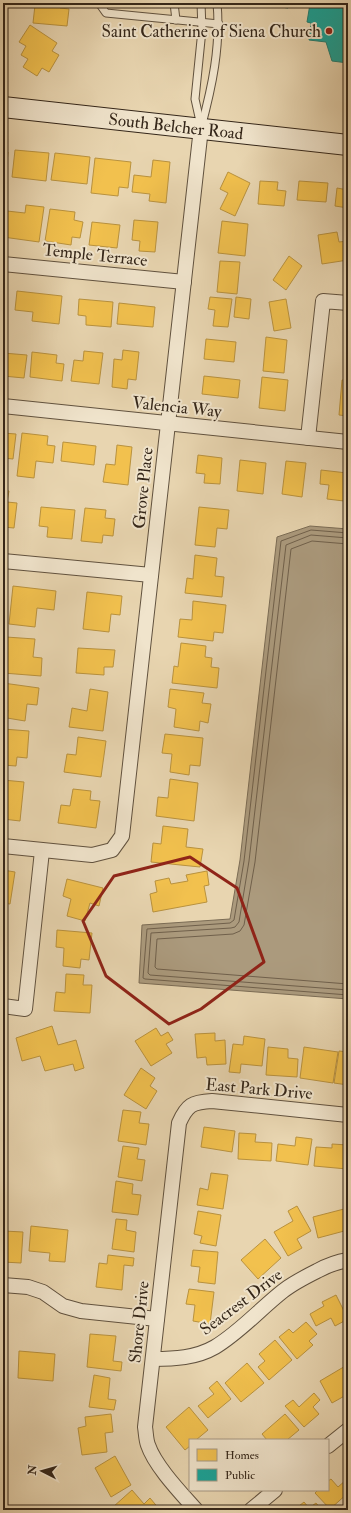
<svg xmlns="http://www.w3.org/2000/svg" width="351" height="1513" viewBox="0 0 351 1513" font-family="'IM FELL Double Pica',serif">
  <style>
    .water { fill: #ab9a7d; stroke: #7b6c55 }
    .homes { fill: #f2c14e; stroke: #b9923e }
    .public { fill: #17a398; stroke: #207e72 }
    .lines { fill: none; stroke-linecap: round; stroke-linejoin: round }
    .shore { stroke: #70604b; stroke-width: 1 }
    .lane-casing { stroke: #61523f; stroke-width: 9 }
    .street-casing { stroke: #61523f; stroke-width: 16 }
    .secondary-casing { stroke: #342619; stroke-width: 22 }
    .lane { stroke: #f0e4cc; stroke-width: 7 }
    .street { stroke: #f0e4cc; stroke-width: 14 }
    .secondary { stroke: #f0e4cc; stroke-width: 20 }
    .marked { fill: none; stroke: #8f2418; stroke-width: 3; stroke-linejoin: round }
    .poi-dot { fill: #8f2418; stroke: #f0e4cc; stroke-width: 1.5 }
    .labels { text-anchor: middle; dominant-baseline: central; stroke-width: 4; stroke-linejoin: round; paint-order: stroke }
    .poi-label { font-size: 17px; fill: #342619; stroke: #f0e4cc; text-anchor: end }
    .street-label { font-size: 17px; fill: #342619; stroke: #f0e4cc }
  </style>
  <rect width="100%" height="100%" fill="#e8d5b0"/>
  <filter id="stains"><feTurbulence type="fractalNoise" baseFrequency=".005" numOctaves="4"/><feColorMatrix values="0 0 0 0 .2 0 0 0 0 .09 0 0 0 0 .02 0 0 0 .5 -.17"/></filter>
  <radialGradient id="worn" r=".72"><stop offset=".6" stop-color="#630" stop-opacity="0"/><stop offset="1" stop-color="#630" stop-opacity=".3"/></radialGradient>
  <path class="water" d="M 310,526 L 348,529 L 348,999 L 139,983 L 142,925 L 230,919 L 240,860 L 277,537 Z"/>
  <g class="homes">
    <path d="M 44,3 L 61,3 L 60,8 L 69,9 L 67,26 L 33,23 L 35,5 L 43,6 Z"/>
    <path d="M 30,25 L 57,43 L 52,51 L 59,55 L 49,72 L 42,68 L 37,76 L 23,67 L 28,59 L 21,55 L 26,46 L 19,42 Z"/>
    <path d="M 15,150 L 49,153 L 46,181 L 12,177 Z"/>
    <path d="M 3,151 L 8,152 L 6,174 L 3,174 Z"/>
    <path d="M 55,153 L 90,157 L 87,184 L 51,180 Z"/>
    <path d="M 95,158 L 131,162 L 128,188 L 119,187 L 118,196 L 91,193 Z"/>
    <path d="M 153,160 L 170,162 L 166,203 L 149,201 L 150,194 L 132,192 L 134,175 L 151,177 Z"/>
    <path d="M 228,172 L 250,183 L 235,216 L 220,209 L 228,193 L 220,189 Z"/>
    <path d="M 260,181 L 278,182 L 277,190 L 286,191 L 284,206 L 258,204 Z"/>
    <path d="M 299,181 L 328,183 L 326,202 L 297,200 Z"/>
    <path d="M 337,188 L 348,190 L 348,208 L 335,206 Z"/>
    <path d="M 26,205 L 44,207 L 39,242 L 3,237 L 7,211 L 25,213 Z"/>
    <path d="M 50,209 L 75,212 L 74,220 L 83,222 L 80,238 L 72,237 L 71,245 L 45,241 Z"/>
    <path d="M 134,220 L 158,222 L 155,252 L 139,251 L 140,241 L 132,240 Z"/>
    <path d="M 222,221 L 248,224 L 245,256 L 218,253 Z"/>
    <path d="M 92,222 L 120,225 L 117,248 L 89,245 Z"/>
    <path d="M 337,232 L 339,242 L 348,241 L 348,260 L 322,264 L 318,235 Z"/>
    <path d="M 289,256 L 302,266 L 286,290 L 273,280 Z"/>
    <path d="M 220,261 L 240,262 L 237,294 L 217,292 Z"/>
    <path d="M 17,291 L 62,296 L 59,324 L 32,321 L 33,312 L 15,310 Z"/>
    <path d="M 210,297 L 232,299 L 228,327 L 213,326 L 215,310 L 208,309 Z"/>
    <path d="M 236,297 L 251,299 L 249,319 L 234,317 Z"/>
    <path d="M 79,299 L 113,302 L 111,327 L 86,325 L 86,316 L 78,315 Z"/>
    <path d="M 286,299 L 291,328 L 274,331 L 269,302 Z"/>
    <path d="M 119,303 L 155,307 L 153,327 L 117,324 Z"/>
    <path d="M 266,337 L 287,340 L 284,373 L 263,371 Z"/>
    <path d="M 206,339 L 236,342 L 234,362 L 204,359 Z"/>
    <path d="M 123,350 L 139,352 L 136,380 L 128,379 L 127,389 L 112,387 L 114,359 L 122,360 Z"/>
    <path d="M 84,351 L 103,353 L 99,384 L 71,381 L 74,360 L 83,361 Z"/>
    <path d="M 32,352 L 57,355 L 56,363 L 64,364 L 62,381 L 30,377 Z"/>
    <path d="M 3,353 L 27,355 L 24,378 L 3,376 Z"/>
    <path d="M 204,376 L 240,380 L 238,398 L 202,394 Z"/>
    <path d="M 262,377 L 288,380 L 285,411 L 259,408 Z"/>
    <path d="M 342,380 L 348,380 L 348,416 L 339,415 Z"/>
    <path d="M 3,433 L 16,434 L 13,459 L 3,458 Z"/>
    <path d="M 22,433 L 48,436 L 47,445 L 55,446 L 53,463 L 36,461 L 34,478 L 17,476 Z"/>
    <path d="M 63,442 L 96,446 L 94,465 L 61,461 Z"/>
    <path d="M 117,445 L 132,447 L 128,485 L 103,482 L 106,464 L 115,465 Z"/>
    <path d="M 198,455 L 222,458 L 220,484 L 204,483 L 205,474 L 196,473 Z"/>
    <path d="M 240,460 L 266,463 L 263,494 L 237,491 Z"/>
    <path d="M 286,461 L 306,463 L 302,497 L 282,494 Z"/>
    <path d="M 321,470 L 347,473 L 344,501 L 327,499 L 329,485 L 320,484 Z"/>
    <path d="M 3,490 L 9,491 L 7,502 L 17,503 L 14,528 L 3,527 Z"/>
    <path d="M 41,507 L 75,510 L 72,539 L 47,537 L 48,527 L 39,526 Z"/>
    <path d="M 199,507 L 229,510 L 227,529 L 217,528 L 215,547 L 195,545 Z"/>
    <path d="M 85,508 L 106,510 L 105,518 L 115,519 L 113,536 L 103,535 L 102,543 L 81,541 Z"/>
    <path d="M 195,555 L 217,558 L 215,576 L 224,577 L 222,597 L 185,593 L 187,578 L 193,579 Z"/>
    <path d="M 13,586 L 56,591 L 54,610 L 37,608 L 35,627 L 9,624 Z"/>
    <path d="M 87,592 L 122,596 L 120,615 L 111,614 L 109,632 L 83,629 Z"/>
    <path d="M 193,601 L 226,605 L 223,633 L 214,632 L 213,641 L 178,637 L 180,619 L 192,620 Z"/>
    <path d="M 6,637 L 35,639 L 33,657 L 42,658 L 41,676 L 3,673 Z"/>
    <path d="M 181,643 L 206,646 L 205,657 L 212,658 L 211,667 L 219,668 L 217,688 L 172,683 L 174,666 L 178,667 Z"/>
    <path d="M 78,648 L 115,650 L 113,667 L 104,667 L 104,675 L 76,673 Z"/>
    <path d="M 3,683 L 39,688 L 37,705 L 27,704 L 25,721 L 7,718 L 8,710 L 3,709 Z"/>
    <path d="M 90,689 L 108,692 L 103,731 L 69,727 L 72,708 L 87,711 Z"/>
    <path d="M 170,689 L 204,693 L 202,703 L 211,704 L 208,723 L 200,721 L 199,731 L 174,727 L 176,709 L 168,707 Z"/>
    <path d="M 3,729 L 29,731 L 27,758 L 17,757 L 16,766 L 3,765 Z"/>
    <path d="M 165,734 L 203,738 L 200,766 L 190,765 L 189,775 L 170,772 L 172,754 L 162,753 Z"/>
    <path d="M 78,737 L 106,741 L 101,777 L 64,772 L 67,754 L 76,755 Z"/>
    <path d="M 170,779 L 198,783 L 194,821 L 156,816 L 158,797 L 168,798 Z"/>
    <path d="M 3,780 L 24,782 L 20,821 L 3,819 Z"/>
    <path d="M 73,789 L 91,791 L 90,800 L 100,801 L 96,828 L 58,823 L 61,805 L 70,806 Z"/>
    <path d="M 163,826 L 188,829 L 186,847 L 203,849 L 200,867 L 151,862 L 153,843 L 161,844 Z"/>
    <path d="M 3,870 L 15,872 L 10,904 L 3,903 Z"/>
    <path d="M 207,871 L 209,885 L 204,886 L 207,902 L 153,912 L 150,894 L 157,892 L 155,881 L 169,878 L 171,884 L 188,881 L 186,875 Z"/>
    <path d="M 67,879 L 103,888 L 99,906 L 90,903 L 85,921 L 67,916 L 71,899 L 63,896 Z"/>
    <path d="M 57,930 L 92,933 L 89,960 L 81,959 L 80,968 L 63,966 L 64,948 L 56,947 Z"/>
    <path d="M 3,940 L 7,941 L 3,972 Z"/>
    <path d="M 66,974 L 84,975 L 83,985 L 92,985 L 90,1013 L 54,1011 L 56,992 L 65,993 Z"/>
    <path d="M 52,1026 L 58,1045 L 76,1040 L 84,1068 L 75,1071 L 73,1064 L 45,1071 L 40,1056 L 22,1061 L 16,1038 Z"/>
    <path d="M 156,1028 L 161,1036 L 168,1032 L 173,1040 L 166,1044 L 172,1053 L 151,1066 L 135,1041 Z"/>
    <path d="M 215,1033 L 215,1041 L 225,1040 L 226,1064 L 207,1065 L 206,1057 L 197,1058 L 195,1034 Z"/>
    <path d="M 244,1036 L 265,1039 L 262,1066 L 241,1064 L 240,1073 L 229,1072 L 233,1044 L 243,1045 Z"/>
    <path d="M 268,1047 L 288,1049 L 288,1058 L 298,1059 L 297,1077 L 266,1075 Z"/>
    <path d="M 304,1047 L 338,1052 L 333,1083 L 300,1078 Z"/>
    <path d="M 339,1051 L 348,1052 L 348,1085 L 334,1083 Z"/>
    <path d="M 141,1068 L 155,1078 L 150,1086 L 157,1091 L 146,1109 L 124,1095 Z"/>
    <path d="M 123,1110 L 141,1112 L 139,1123 L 149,1124 L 146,1145 L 118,1141 Z"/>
    <path d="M 204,1127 L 235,1131 L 232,1152 L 201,1147 Z"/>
    <path d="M 239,1133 L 256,1134 L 255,1142 L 272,1143 L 271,1161 L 238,1159 Z"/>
    <path d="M 296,1137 L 312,1139 L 308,1165 L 276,1161 L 278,1144 L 295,1146 Z"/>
    <path d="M 332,1144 L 348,1145 L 347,1169 L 314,1166 L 316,1147 L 332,1148 Z"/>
    <path d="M 123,1146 L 139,1148 L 137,1159 L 145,1160 L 142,1181 L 118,1177 Z"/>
    <path d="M 211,1173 L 228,1175 L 223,1209 L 197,1205 L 200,1188 L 208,1190 Z"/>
    <path d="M 116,1181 L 133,1184 L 132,1194 L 141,1195 L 138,1215 L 112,1212 Z"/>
    <path d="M 297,1206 L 311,1231 L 297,1239 L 302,1248 L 288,1256 L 274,1232 L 293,1221 L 288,1211 Z"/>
    <path d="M 344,1209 L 348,1224 L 348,1230 L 318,1238 L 313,1217 Z"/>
    <path d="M 198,1211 L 221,1215 L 216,1246 L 200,1243 L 202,1236 L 194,1234 Z"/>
    <path d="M 116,1219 L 127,1220 L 126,1230 L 136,1232 L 134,1252 L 112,1249 Z"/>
    <path d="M 31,1226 L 68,1230 L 65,1262 L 49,1261 L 50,1253 L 29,1251 Z"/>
    <path d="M 4,1231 L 23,1232 L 21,1263 L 3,1262 Z"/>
    <path d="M 265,1239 L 281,1258 L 258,1279 L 241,1260 Z"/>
    <path d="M 193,1250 L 218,1252 L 215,1284 L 198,1282 L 200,1267 L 191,1266 Z"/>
    <path d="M 108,1255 L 134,1258 L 133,1266 L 124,1265 L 122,1290 L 96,1287 L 99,1263 L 107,1264 Z"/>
    <path d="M 189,1289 L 214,1292 L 210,1324 L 193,1321 L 195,1305 L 186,1304 Z"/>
    <path d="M 336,1295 L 348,1319 L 335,1326 L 331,1318 L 316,1326 L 310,1314 L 324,1306 L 322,1302 Z"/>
    <path d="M 306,1322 L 317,1334 L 309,1341 L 313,1345 L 297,1359 L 279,1337 L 289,1329 L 293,1333 Z"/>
    <path d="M 90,1334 L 116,1336 L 113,1361 L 122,1362 L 121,1371 L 87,1367 Z"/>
    <path d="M 275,1340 L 292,1360 L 269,1380 L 258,1367 L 265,1361 L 259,1354 Z"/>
    <path d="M 19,1351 L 55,1354 L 53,1381 L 18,1378 Z"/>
    <path d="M 247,1363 L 264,1383 L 241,1402 L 225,1383 Z"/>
    <path d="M 347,1365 L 348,1394 L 332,1403 L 320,1381 Z"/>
    <path d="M 94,1375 L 110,1378 L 108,1399 L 116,1400 L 114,1410 L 89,1407 Z"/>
    <path d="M 217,1381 L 231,1399 L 208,1418 L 198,1406 L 214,1394 L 209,1388 Z"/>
    <path d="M 314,1393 L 320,1400 L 313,1407 L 319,1414 L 304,1427 L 285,1406 L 293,1400 L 299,1407 Z"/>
    <path d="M 189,1407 L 208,1430 L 196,1440 L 190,1440 L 190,1446 L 185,1450 L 166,1427 Z"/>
    <path d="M 111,1414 L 113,1432 L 105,1433 L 107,1452 L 82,1455 L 78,1428 L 86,1426 L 85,1417 Z"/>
    <path d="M 285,1414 L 299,1430 L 287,1440 L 267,1440 L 262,1434 Z"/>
    <path d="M 115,1456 L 131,1485 L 111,1497 L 95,1468 Z"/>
    <path d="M 331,1479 L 338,1487 L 346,1480 L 348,1483 L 348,1493 L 330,1509 L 315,1493 L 318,1490 L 328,1490 L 328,1481 Z"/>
    <path d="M 132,1490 L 144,1504 L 150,1498 L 160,1510 L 115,1510 L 113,1507 Z"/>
    <path d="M 304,1502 L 309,1508 L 316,1503 L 322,1510 L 294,1510 Z"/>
  </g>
  <g class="public">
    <path d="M 267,3 L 289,3 L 288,8 L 267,5 Z"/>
    <path d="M 313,3 L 348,3 L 348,63 L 332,61 L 326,42 L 309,40 L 311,23 L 307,22 L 310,4 Z"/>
  </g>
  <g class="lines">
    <g class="shore">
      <path d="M 348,533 L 311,530 L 281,541 L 244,861 L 234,920 L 230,923 L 147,929 L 143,978 L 145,979 L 348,995"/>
      <path d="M 348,538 L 311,535 L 286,545 L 249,861 L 239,922 L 235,927 L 231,928 L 151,933 L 148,973 L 150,975 L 348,990"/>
      <path d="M 348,544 L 312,541 L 291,549 L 255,862 L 244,925 L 240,931 L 233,934 L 157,939 L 155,967 L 157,969 L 348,984"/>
    </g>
    <g class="lane-casing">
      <g id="lane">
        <path d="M 99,3 L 106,13 L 219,24"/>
        <path d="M 174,3 L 176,20"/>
        <path d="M 201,3 L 202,30 L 195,99 L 201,126"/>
        <path d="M 201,128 C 212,87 221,46 217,3"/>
      </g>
    </g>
    <g class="street-casing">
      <g id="street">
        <path d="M 3,264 L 184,282"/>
        <path d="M 3,406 L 348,442"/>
        <path d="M 308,438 L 323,301 L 348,303"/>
        <path d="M 3,561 L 151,575"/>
        <path d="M 3,846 L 92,855 L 112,850 L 122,836 L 201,128"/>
        <path d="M 3,1006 L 25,1009 L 42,851"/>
        <path d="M 3,1285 L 28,1287 L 43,1292 L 63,1306 L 81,1311 L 157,1319"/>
        <path d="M 153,1359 C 174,1359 196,1358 215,1347 C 240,1332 260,1309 283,1291 C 293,1283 305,1277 317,1271 C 328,1265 336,1262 348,1260"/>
        <path d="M 328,1446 L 348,1430"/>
        <path d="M 196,1510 C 181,1493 155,1466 148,1445 C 146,1440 146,1433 145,1427 L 179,1123 C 187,1105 192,1102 212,1101 L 348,1115"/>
        <path d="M 251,1510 L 275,1490"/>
      </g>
    </g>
    <g class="secondary-casing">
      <g id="secondary">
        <path id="s1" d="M 3,107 L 348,145"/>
      </g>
    </g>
    <use href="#lane" class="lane"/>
    <use href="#street" class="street"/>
    <use href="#secondary" class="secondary"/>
  </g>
  <path class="marked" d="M 190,857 L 237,888 L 264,962 L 201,1009 L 169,1024 L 106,976 L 83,921 L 114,876 Z"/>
  <circle class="poi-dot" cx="329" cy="31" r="4"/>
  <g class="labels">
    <g class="poi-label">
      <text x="321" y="31">Saint Catherine of Siena Church</text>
    </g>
    <g class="street-label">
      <text stroke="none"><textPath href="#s1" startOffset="174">South Belcher Road</textPath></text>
      <text transform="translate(95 255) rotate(6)">Temple Terrace</text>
      <text transform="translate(177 407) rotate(6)">Valencia Way</text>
      <text transform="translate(143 488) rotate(-84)">Grove Place</text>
      <text transform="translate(259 1089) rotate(5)">East Park Drive</text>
      <text transform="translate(241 1302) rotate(-37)">Seacrest Drive</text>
      <text transform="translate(139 1322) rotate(-84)">Shore Drive</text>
    </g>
  </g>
  <rect width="351" height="1513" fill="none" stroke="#e8d5b0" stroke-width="16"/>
  <rect x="4" y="4" width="343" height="1505" fill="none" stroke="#342619" stroke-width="2"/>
  <rect x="8" y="8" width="335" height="1497" fill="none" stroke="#342619"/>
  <rect x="189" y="1439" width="140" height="52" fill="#f0e4cc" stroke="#a59884"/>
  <rect x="197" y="1449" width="20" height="12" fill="#f2c14e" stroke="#a59884"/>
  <text x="225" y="1459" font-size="12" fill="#342619">Homes</text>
  <rect x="197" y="1469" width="20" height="12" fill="#17a398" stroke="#a59884"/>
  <text x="225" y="1479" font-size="12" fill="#342619">Public</text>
  <g transform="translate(42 1471) rotate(276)" stroke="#f0e4cc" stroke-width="3" paint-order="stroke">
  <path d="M0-3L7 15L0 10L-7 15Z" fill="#342619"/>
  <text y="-6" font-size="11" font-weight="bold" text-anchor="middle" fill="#342619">N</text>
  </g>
  <rect width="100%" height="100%" filter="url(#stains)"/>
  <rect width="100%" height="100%" fill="url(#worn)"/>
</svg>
